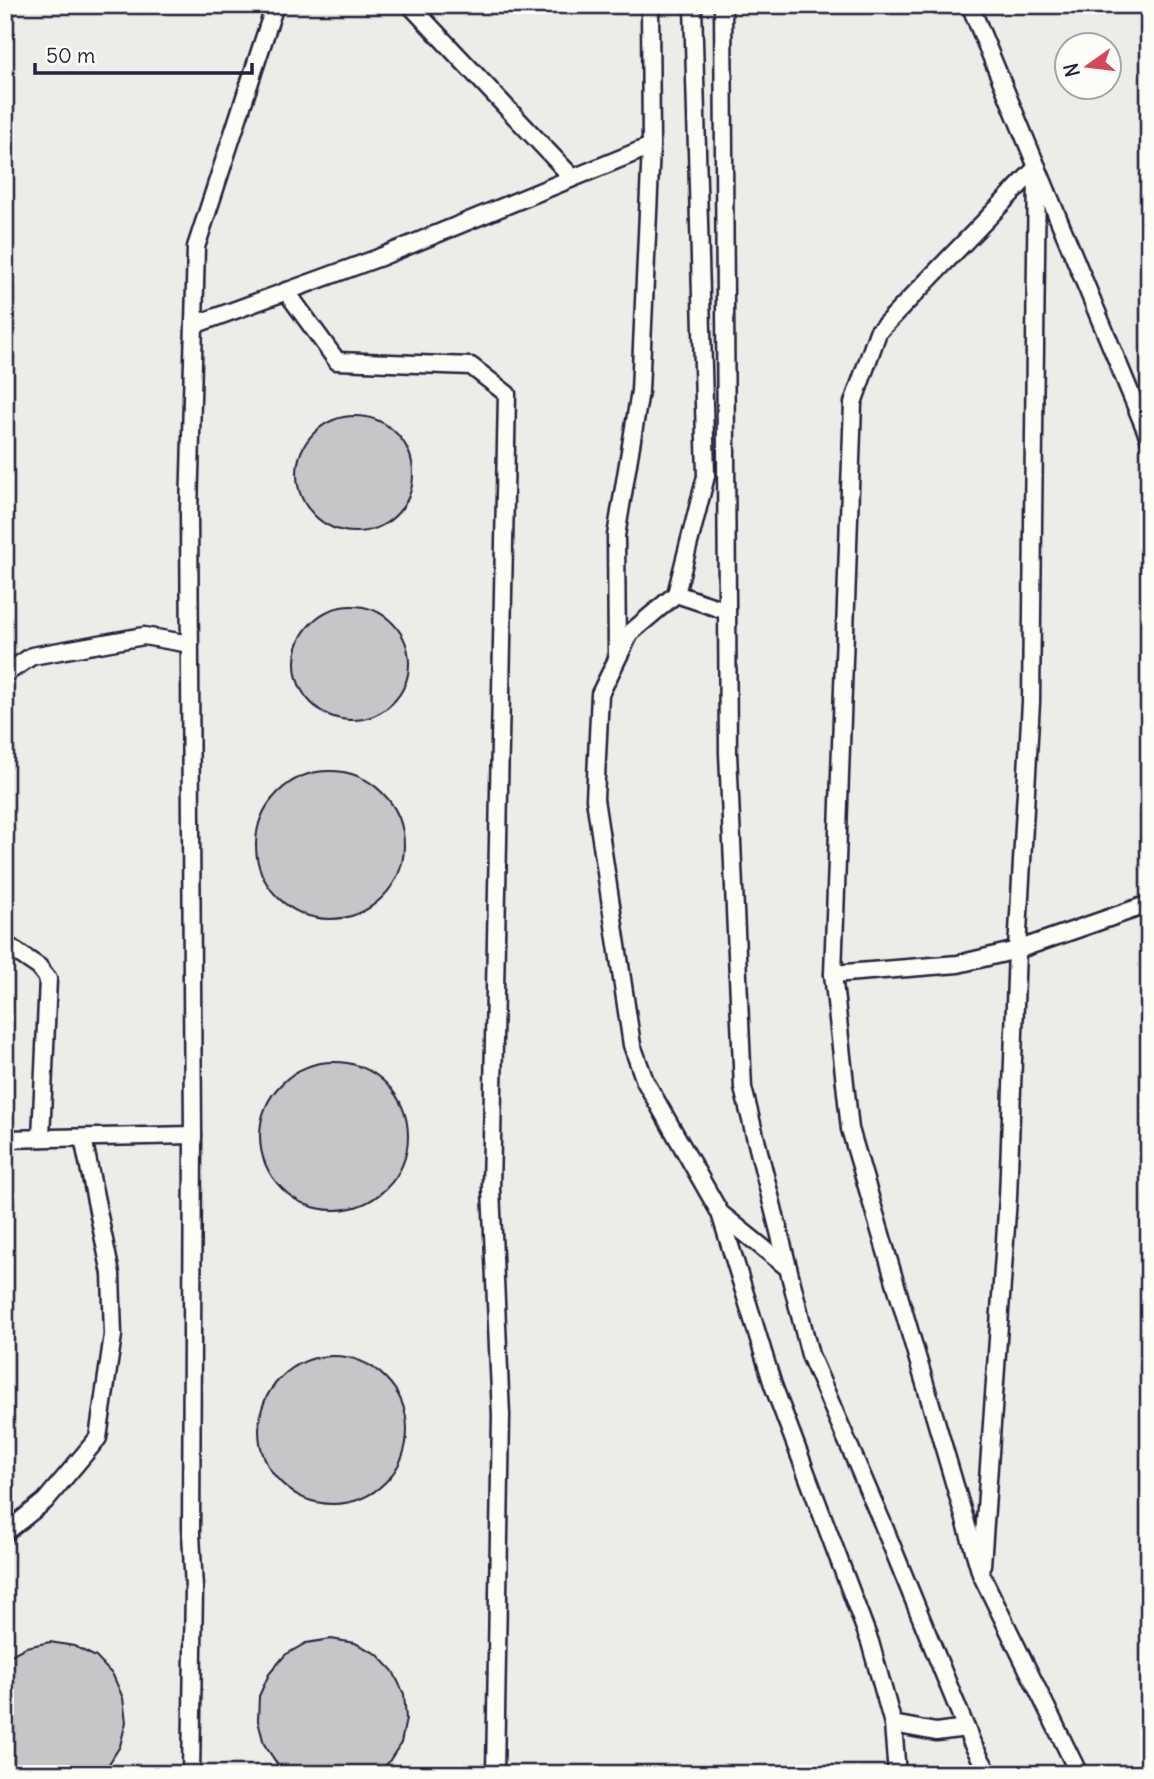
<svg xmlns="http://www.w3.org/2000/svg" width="1154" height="1779" viewBox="0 0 1154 1779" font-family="Delius,sans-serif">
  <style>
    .built { fill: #ecece9; fill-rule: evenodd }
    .building { fill: #c6c6c8; stroke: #22223b; stroke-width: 2 }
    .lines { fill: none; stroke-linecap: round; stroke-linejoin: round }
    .lane-casing { stroke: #22223b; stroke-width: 21 }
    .lane { stroke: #fdfcf7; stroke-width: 16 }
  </style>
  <rect width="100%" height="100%" fill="#fdfcf7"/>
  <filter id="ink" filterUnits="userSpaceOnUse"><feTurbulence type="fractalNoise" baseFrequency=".0143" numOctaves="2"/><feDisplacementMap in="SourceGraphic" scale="14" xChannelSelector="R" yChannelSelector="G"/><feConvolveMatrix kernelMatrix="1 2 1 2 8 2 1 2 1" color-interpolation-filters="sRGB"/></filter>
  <g filter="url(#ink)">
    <path class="built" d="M 5,5 L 1149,5 L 1149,1774 L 5,1774 ZM 1066,46 L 1108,46 L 1108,88 L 1066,88 Z"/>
    <g class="building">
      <circle cx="355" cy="474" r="58"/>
      <circle cx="352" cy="663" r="57"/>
      <circle cx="330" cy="845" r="74"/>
      <circle cx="334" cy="1136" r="74"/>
      <circle cx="333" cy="1430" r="74"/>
      <path d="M 331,1639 L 355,1643 L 377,1654 L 393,1671 L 404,1694 L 406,1719 L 401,1743 L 388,1763 L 375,1774 L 290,1774 L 278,1765 L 264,1744 L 258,1721 L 259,1696 L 269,1674 L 285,1655 L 306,1643 Z"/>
      <path d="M 50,1642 L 74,1646 L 96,1657 L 113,1675 L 123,1698 L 126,1722 L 120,1746 L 107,1767 L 98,1774 L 5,1774 L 5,1658 L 26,1647 Z"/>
    </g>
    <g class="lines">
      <g class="lane-casing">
        <g id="lane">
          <path d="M 410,5 L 572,177"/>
          <path d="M 693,5 L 706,476 L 676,594 L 630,633 L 600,694 L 595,799 L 632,1045 L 645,1081 L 720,1213 L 788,1268"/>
          <path d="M 723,5 L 728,753 L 743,1088 L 810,1355 L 882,1522 L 972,1743 L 989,1774"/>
          <path d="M 970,5 L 1149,438"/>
          <path d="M 1037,167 L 878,332 L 853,403 L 833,974 L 850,1129 L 981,1574 L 1079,1774"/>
          <path d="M 286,291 L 337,361 L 471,366 L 507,394 L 491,1189 L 501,1415 L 495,1774"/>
          <path d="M 194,325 L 378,258 L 651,146"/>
          <path d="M 676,594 L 727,611"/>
          <path d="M 617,655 L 616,536 L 640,391 L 651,146 L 650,5"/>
          <path d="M 5,674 L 32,656 L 144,636 L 190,644"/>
          <path d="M 5,944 L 39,967 L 48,979 L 41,1138"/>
          <path d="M 833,974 L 958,964 L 1017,950 L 1149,904"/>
          <path d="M 5,1139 L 193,1135"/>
          <path d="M 720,1213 L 773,1385 L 870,1642 L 893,1724 L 897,1774"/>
          <path d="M 5,1533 L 45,1501 L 98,1438 L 113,1335 L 111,1274 L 83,1138"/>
          <path d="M 982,1565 L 1008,1198 L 1017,950 L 1031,702 L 1037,167"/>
          <path d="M 893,1724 L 936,1732 L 966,1728"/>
          <path d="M 191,1774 L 194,1588 L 191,1534 L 193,1135 L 189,512 L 196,247 L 275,5"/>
        </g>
      </g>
      <use href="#lane" class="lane"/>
    </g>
  </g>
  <rect width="1154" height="1779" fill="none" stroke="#fdfcf7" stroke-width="28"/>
  <rect x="14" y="14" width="1126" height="1751" fill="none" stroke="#22223b" stroke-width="2.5" filter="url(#ink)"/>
  <g transform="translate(1088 66) rotate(256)"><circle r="33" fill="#fdfcf7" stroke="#a5a5ac" stroke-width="2"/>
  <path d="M0-5L12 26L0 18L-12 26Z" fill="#d1495b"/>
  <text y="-10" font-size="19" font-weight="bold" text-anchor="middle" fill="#22223b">N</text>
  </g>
  <path d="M35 63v10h217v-10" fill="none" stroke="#22223b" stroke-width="3.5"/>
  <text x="46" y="63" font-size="21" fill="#22223b" stroke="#fdfcf7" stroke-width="5" paint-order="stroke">50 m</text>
</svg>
